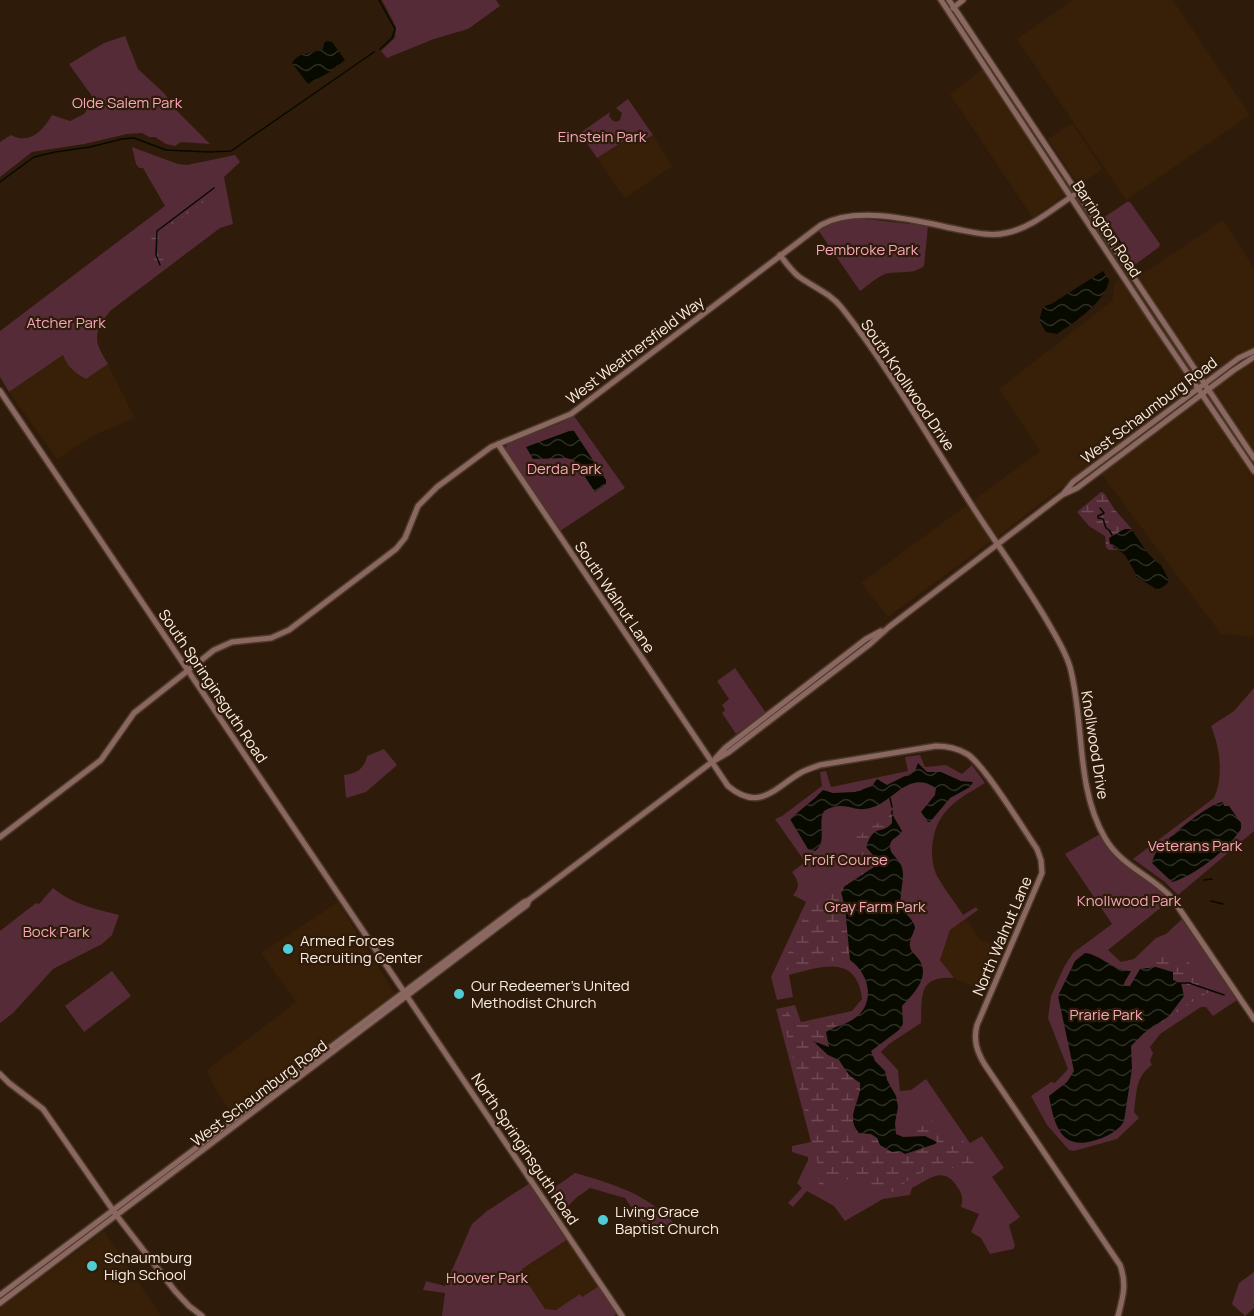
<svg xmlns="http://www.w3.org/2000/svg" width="1254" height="1316" viewBox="0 0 1254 1316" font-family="Manrope,sans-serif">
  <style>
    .built { fill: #371f08 }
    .green { fill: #542b36 }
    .wetland { fill: url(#wetland-marsh) }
    .water { fill: url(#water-waves) }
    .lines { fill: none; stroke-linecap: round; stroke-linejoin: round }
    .stream { stroke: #080a00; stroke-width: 1.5 }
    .secondary-casing { stroke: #4c3828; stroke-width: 8 }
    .secondary { stroke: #8a6861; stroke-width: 5 }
    .poi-dot { fill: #51ccd4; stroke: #2f1b0a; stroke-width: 2 }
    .labels { text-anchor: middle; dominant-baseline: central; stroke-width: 4.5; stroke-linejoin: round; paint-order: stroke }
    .park-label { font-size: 15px; fill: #f6a6ba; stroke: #2f1b0a }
    .street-label { font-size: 15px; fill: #fbede2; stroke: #2f1b0a }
    .poi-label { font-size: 15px; fill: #fbede2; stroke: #2f1b0a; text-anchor: start }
  </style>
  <defs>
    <pattern id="wetland-marsh" width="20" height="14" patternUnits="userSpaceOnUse" patternTransform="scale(1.5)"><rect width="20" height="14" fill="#542b36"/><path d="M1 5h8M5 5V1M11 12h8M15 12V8" fill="none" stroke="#6e4a53"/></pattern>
    <pattern id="water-waves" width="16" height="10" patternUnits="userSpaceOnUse" patternTransform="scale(1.5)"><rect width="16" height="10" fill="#080a00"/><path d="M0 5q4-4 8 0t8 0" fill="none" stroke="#2d2e25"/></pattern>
  </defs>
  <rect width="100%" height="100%" fill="#2f1b0a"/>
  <g class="built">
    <path d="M 1073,0 L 1173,0 L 1250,115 L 1126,200 L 1017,39 Z"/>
    <path d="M 984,68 L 1066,194 L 1033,218 L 950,94 Z"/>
    <path d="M 1072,123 L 1103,169 L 1079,185 L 1048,139 Z"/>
    <path d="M 634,134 L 641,142 L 653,135 L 672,166 L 625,198 L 597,158 Z"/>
    <path d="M 1223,220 L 1254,268 L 1254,637 L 1221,634 L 1093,463 L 1001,534 L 888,617 L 861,583 L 1040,451 L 999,389 L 1112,301 L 1115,283 L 1118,279 L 1124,286 Z"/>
    <path d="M 63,355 L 71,370 L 86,379 L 108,364 L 135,418 L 96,434 L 57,459 L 9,392 Z"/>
    <path d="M 338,902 L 395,994 L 234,1117 L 213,1085 L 207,1070 L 296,1002 L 261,953 Z"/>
    <path d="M 966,919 L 979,939 L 1004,949 L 985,992 L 954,978 L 940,960 L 950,930 Z"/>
    <path d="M 104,1231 L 161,1316 L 0,1316 L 0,1308 Z"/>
    <path d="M 567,1238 L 599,1286 L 582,1298 L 580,1295 L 556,1310 L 545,1309 L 525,1279 L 522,1269 L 565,1241 Z"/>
  </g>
  <g class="green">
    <path d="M 382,0 L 496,0 L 500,6 L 468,29 L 434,39 L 387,58 L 381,51 L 395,38 L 396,27 Z"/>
    <path d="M 125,36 L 138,69 L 164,93 L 177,111 L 210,144 L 181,142 L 175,146 L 166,144 L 155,137 L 149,137 L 142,133 L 127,134 L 84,144 L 32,152 L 0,177 L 0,142 L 11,135 C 29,145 43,131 52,115 L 70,121 L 84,114 L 94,99 L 69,64 L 104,43 Z"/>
    <path d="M 628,99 L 653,135 L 641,142 L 633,135 L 597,158 L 580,133 L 610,112 L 609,116 L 612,120 L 616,122 L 620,120 L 622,113 L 616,108 Z"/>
    <path d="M 132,147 L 178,164 L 187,165 L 235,155 L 240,162 L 224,177 L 233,224 L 220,228 L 110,311 C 93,334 93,340 108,364 L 86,379 C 74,372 68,368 63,355 L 9,392 L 0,377 L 0,331 L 165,206 L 143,168 L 139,168 L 136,164 Z"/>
    <path d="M 1127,202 L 1130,202 L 1160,244 L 1159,247 L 1136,264 L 1132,264 L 1103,221 L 1103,218 Z"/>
    <path d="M 856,218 L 928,226 L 924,266 C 911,276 899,270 885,274 C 877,277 867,286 860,291 L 818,230 L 838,221 Z"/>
    <path d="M 574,416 L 625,488 L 560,531 L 506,452 L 505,448 L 509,442 L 558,424 Z"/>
    <path d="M 735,668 L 766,713 L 736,734 L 722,713 L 725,710 L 722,705 L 729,699 L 717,681 Z"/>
    <path d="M 1254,688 L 1254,831 L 1178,895 L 1165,882 L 1133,859 L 1214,798 C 1224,776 1220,748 1211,726 L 1234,711 Z"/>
    <path d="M 384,749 L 397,765 L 366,792 L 346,798 L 344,775 C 356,774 365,768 367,756 Z"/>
    <path d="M 920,755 L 925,767 L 946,765 L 962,774 L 972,765 L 985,783 C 955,801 935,811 932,849 C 932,857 933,868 937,876 C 945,890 955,902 963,915 L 976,907 L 978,910 L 950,930 L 940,960 L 954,978 C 918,976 922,995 921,1023 L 889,1044 L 881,1052 L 898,1070 L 900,1091 L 911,1090 L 926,1079 L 970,1143 L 982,1136 L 1004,1168 L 992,1177 L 1020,1217 L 1009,1225 L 1015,1246 L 1013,1249 L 990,1254 L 981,1238 L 971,1232 L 979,1214 L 961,1207 C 963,1200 963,1195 958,1188 C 944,1165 931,1178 912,1188 L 910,1195 L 883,1199 L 845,1221 L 834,1206 L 807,1191 L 793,1207 L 788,1203 L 802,1188 L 797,1183 L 808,1160 L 808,1157 L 792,1152 L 792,1146 L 811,1142 L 776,1009 L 795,1005 L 801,1022 L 852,1011 L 862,999 C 861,993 860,986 857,981 C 845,956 810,970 789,975 L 793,997 L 777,1000 L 771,977 L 806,902 L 793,895 C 801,886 798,881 792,872 L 805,862 L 775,819 L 782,816 L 822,786 L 820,772 L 826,771 L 831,787 L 908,771 L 905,757 Z"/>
    <path d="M 1100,834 L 1116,858 L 1158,888 L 1169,901 L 1108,950 L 1121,962 L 1134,959 L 1156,938 L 1166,934 L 1182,919 L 1237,1000 L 1213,1016 L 1206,1007 L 1201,1007 L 1160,1034 L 1150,1047 L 1153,1053 L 1150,1061 L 1152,1065 C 1135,1077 1137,1092 1134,1112 L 1139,1118 L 1117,1139 L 1074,1151 L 1069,1150 L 1047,1125 L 1031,1096 L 1051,1082 L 1055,1083 L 1068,1069 L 1048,1018 L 1051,996 L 1064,967 L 1073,953 L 1112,924 L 1065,854 Z"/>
    <path d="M 53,888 C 72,904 95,909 119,915 L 112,935 L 102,944 L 53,969 L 13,1013 L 0,1023 L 0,931 L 36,903 L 39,904 Z"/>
    <path d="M 112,971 L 131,996 L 84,1032 L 65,1006 Z"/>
    <path d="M 575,1173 C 613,1184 645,1193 673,1222 L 651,1236 L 625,1198 L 590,1188 L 576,1198 L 562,1212 L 548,1192 Z"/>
    <path d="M 530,1183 L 567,1238 L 565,1241 L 522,1269 L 527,1277 L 525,1279 L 545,1309 L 556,1310 L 580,1294 L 582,1297 L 599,1286 L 617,1314 L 614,1316 L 442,1316 L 445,1293 L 423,1290 L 426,1281 L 445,1286 L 472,1224 L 487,1211 Z"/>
    <path d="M 1254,1272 L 1254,1308 L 1245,1316 L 1232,1304 L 1239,1283 Z"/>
  </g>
  <g class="wetland">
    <path d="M 212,186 L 217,187 C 212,200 171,224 159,234 L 158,248 L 165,262 L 161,268 L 158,267 L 155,264 L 150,237 L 153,230 Z"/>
    <path d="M 1101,492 L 1104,493 L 1115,510 L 1132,529 L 1122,530 L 1113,536 L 1113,548 L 1118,550 L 1109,550 L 1106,547 L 1105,536 L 1089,526 L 1077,512 Z"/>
    <path d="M 892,814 L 892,823 L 888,828 L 881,863 L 845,886 L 842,899 L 845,907 L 850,960 L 832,961 L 782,971 L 782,966 L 809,905 L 832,893 L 860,870 L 863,859 L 861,844 L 856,837 Z"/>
    <path d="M 1177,954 C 1189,958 1193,970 1202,979 L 1201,983 C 1207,989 1221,988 1226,996 L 1207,993 C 1188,1003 1174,1016 1155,1026 L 1169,1016 L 1182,988 L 1181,983 L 1173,980 L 1173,972 L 1156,967 L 1140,969 C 1149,957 1163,956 1177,954 Z"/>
    <path d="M 788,1012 L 797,1025 C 809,1026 831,1020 839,1024 L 826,1032 L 829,1047 L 815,1042 C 823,1053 831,1053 839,1061 C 847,1069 850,1078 860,1083 L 861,1090 L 853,1110 L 865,1134 L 871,1134 L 905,1154 L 909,1153 L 935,1144 L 937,1142 L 925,1136 L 910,1137 L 926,1123 L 932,1120 L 936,1130 C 962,1136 965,1140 978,1162 L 974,1170 L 967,1173 L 957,1167 C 945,1170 933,1168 921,1173 C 908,1177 903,1186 894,1191 C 877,1199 864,1187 851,1178 C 839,1182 830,1192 819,1184 L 818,1165 L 782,1014 Z"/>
  </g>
  <g class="water">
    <path d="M 327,41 L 332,42 L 345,60 L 330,72 L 308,84 L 292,63 C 299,51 313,54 323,49 L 324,43 Z"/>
    <path d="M 1103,271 L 1109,280 C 1107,300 1074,323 1057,334 L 1046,332 L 1039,320 L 1043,307 L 1053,303 Z"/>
    <path d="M 572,430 L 574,431 L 606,480 L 606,484 L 595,492 L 574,460 L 566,458 L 533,459 L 526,447 Z"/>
    <path d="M 1125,529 L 1131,529 C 1140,541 1149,558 1161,565 L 1169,580 L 1167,584 L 1158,590 L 1135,576 L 1136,574 L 1125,555 L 1110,544 L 1109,538 Z"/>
    <path d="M 918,763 L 927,772 L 941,772 L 961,781 L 973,782 L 970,787 L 950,798 L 930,822 L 928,822 L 921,812 L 935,795 L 936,788 C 908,769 894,802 870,808 C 853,813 845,799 824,811 C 817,823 828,842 815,851 L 808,849 L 790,819 L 815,798 L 823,790 L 833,793 L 855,792 L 872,786 L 877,779 L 887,785 L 915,771 Z"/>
    <path d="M 1223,802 L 1224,806 L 1229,806 L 1241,823 L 1241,829 C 1228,849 1195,876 1172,882 L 1152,863 C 1154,856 1156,851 1161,846 C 1172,835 1209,803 1223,802 Z"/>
    <path d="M 892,814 L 902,831 C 899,837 891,838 890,845 C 889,854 898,858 901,865 C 907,878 897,895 902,908 C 906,916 912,917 915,927 C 914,934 907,942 911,950 C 913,954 918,957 920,961 C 930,978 913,994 902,1006 L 903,1024 L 899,1030 L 871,1051 L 875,1061 L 885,1071 L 887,1080 L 896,1096 L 898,1107 L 895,1123 L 896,1134 L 903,1137 L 925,1136 L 937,1142 L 935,1144 L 905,1154 L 900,1151 L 892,1152 L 880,1145 L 877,1138 L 871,1134 L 859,1133 C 844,1116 862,1101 860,1083 L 849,1075 L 839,1060 L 828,1055 L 813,1041 L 829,1047 L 826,1032 C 834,1027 844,1025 852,1020 C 876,1006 871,975 850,960 L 845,907 L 841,892 L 845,886 L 880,863 L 866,847 C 875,822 881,836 892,823 Z"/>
    <path d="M 1085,953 C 1102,955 1114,972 1131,971 L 1124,983 L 1125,986 L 1130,986 L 1140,969 L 1156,967 L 1173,972 L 1173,980 L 1181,983 L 1184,996 L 1169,1016 L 1144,1033 L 1131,1046 L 1132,1069 L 1124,1121 C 1119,1130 1111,1134 1102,1138 C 1063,1153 1055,1130 1049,1096 L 1067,1082 L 1074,1071 L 1058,996 L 1075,961 Z"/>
  </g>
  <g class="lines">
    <g class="stream">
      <path d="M 379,0 L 395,29 L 392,38 L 380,49"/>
      <path d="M 0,182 L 34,157 L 55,152 L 90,147 L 122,139 L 134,138 L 166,150 L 209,152 L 231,151 L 374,52"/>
      <path d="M 1109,225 L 1125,250"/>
      <path d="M 160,265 L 156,255 L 157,231 L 214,188"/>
      <path d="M 1100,508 L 1104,513 L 1098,516 L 1098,518 L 1103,519 L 1106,528 L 1109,530 L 1112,535"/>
      <path d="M 890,798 L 892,807"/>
      <path d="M 892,811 L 892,814"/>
      <path d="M 1204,880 L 1212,879"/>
      <path d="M 1211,901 L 1223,904"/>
      <path d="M 1181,983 L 1189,983 L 1224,995"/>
    </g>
    <g class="secondary-casing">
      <g id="secondary">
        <path d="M 941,0 L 1155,325 L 1254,471"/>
        <path d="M 949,0 L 1254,458"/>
        <path d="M 953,8 L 963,0"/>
        <path d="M 780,255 C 786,263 791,270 798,276 C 813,287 830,293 842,308 C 890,369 929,439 971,504 C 997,545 1026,584 1050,626 C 1057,638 1066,653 1070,667 C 1085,723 1075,786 1105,838 C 1121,866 1151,875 1172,898 L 1254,1019"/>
        <path d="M 0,391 L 622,1316"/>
        <path d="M 498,444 L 728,786 C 760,813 775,787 802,772 C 808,769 815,767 820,765 L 936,746 C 947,746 957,748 967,754 C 984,764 1024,830 1037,849 L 1041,860 L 1042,873 L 977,1025 C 973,1040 977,1052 985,1065 L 1120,1265 C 1127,1284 1123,1297 1118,1316"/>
        <path d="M 1064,493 L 1073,482 L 1239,358 L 1254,351"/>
        <path d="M 715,759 L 725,748 L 866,639 L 881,631"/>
        <path d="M 0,837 L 101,760 L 134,713 L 214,650 L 232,642 L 271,638 L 289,630 L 396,549 L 405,538 L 418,506 L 437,487 L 491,447 L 571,414 L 821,225 C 858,205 917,221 956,229 C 972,232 989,237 1006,233 C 1032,228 1055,207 1077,193"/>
        <path d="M 0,1074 L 9,1083 L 43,1109 L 117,1216 L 175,1291 L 189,1306 L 202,1316"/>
        <path d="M 0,1295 L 524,902 L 529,900 L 712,762 L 729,752 L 870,644 L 889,627 L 1062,495 L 1077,488 L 1234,370 L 1254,357"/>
        <path d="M 0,1303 L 527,905 L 529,900"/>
      </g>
    </g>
    <use href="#secondary" class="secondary"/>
  </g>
  <g class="poi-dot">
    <circle cx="288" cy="949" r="6"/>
    <circle cx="459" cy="994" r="6"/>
    <circle cx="603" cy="1220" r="6"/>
    <circle cx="92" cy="1266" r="6"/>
  </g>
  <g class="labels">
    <g class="park-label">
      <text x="127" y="102">Olde Salem Park</text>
      <text x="602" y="136">Einstein Park</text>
      <text x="867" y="249">Pembroke Park</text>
      <text x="66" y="322">Atcher Park</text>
      <text x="564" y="468">Derda Park</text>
      <text x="1195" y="845">Veterans Park</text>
      <text x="846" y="859">Frolf Course</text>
      <text x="1129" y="900">Knollwood Park</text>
      <text x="875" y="906">Gray Farm Park</text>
      <text x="56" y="931">Bock Park</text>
      <text x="1106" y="1014">Prarie Park</text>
      <text x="487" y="1277">Hoover Park</text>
    </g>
    <g class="street-label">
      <text transform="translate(1107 229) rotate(57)">Barrington Road</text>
      <text transform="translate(635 350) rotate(-37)">West Weathersfield Way</text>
      <text transform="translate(908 385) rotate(56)">South Knollwood Drive</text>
      <text transform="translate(1149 410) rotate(-37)">West Schaumburg Road</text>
      <text transform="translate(615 597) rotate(56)">South Walnut Lane</text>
      <text transform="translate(213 686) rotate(56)">South Springinsguth Road</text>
      <text transform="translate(1095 745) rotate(81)">Knollwood Drive</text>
      <text transform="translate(1002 936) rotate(-67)">North Walnut Lane</text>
      <text transform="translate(259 1093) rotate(-37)">West Schaumburg Road</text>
      <text transform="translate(525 1149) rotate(56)">North Springinsguth Road</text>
    </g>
    <g class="poi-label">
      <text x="300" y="940">Armed Forces<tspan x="300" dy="17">Recruiting Center</tspan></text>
      <text x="471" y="985">Our Redeemer's United<tspan x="471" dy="17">Methodist Church</tspan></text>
      <text x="615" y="1211">Living Grace<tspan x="615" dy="17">Baptist Church</tspan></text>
      <text x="104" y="1257">Schaumburg<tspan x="104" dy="17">High School</tspan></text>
    </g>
  </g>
</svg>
